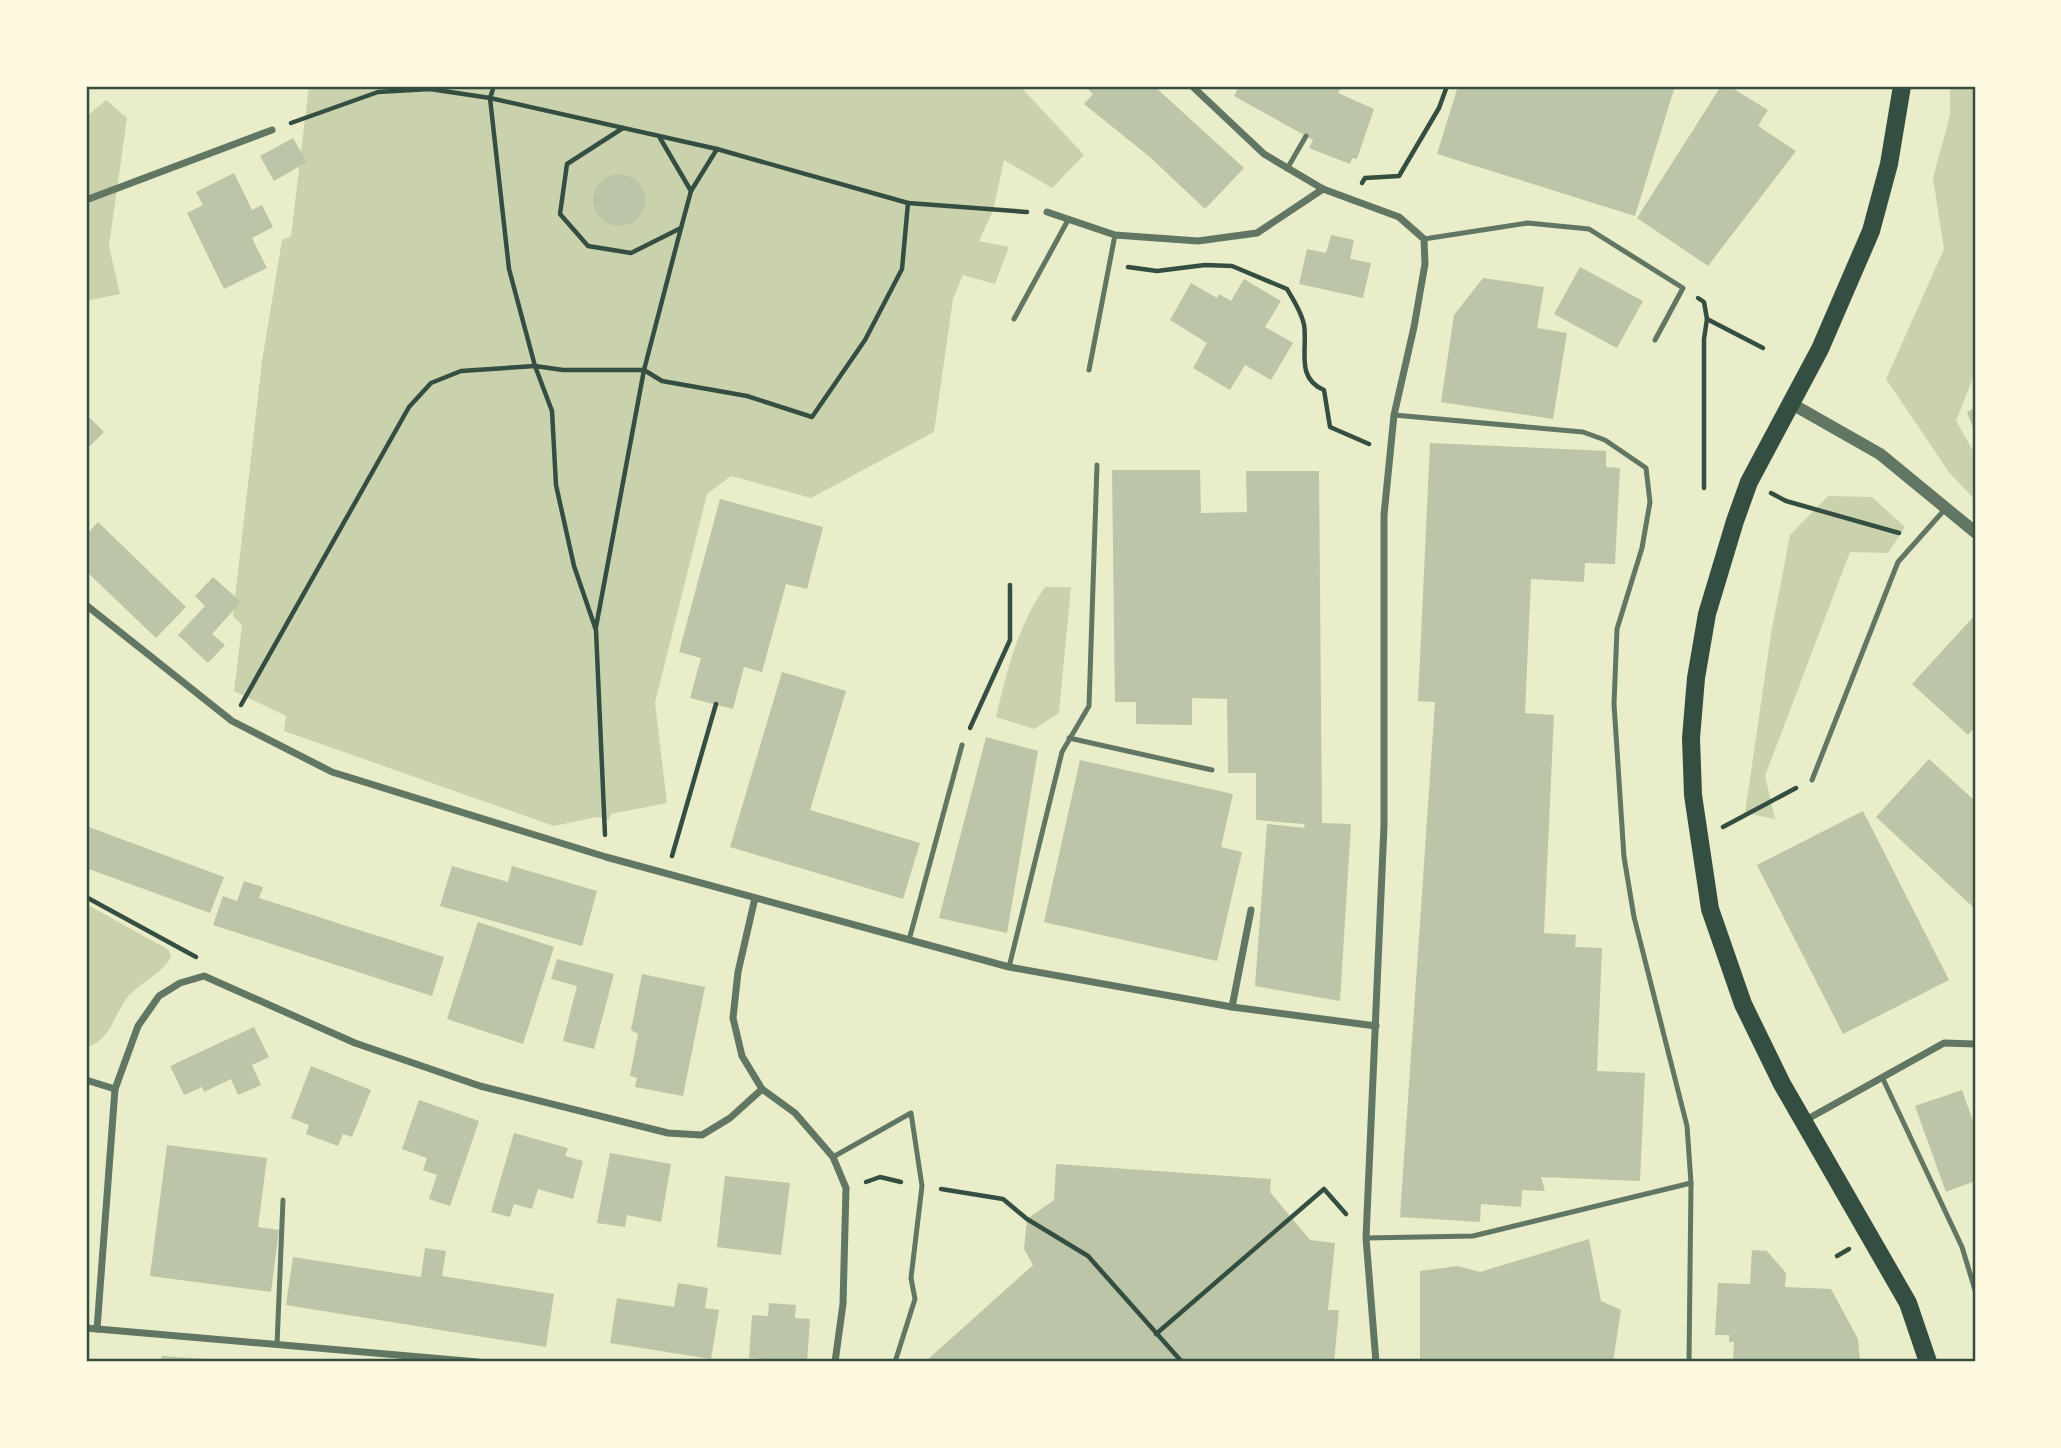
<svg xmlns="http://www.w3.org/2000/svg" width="2061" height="1448" viewBox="0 0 2061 1448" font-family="Literata,serif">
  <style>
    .green { fill: #cad2ad }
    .building { fill: #bcc5a7 }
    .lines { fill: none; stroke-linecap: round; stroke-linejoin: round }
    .path { stroke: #344e41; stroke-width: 4.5 }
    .service { stroke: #617663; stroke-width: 5 }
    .minor { stroke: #617663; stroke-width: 7 }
    .tertiary { stroke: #617663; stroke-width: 12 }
    .primary { stroke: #344e41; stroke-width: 18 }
    .neatline { fill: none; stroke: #344e41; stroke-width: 2.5 }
  </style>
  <rect width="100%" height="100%" fill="#e9edc9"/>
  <g class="green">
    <path d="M 309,86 L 1020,86 L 1084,155 L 1052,188 L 1004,160 L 993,211 L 979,241 L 1009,247 L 995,284 L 963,275 L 953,299 L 934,432 L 811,498 L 731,476 L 707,494 L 655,703 L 667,803 L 611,814 L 609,820 L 597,817 L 554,826 L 284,731 L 286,716 L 234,691 L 242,625 L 233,616 L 262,361 L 282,240 L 291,236 Z"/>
    <path d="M 1950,86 L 1975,86 L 1975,373 L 1956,421 L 1975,454 L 1975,500 L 1949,472 L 1886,379 L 1944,249 L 1933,178 L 1950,115 Z"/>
    <path d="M 106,100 L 127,118 L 109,246 L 120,294 L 86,301 L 86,117 Z"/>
    <path d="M 1828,496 L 1872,497 L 1905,527 L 1888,553 L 1850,552 L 1765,776 L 1775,819 L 1745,813 L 1771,634 L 1790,535 Z"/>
    <path d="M 1045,587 L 1071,587 L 1059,713 L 1034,729 L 996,717 C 1006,673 1019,623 1045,587 Z"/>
    <path d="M 86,904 L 169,950 L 171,957 C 161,975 140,982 127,998 C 114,1015 109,1043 86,1047 Z"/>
  </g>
  <g class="building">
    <path d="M 1085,86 L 1154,86 L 1244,168 L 1205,209 L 1151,158 L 1084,104 L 1093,94 Z"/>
    <path d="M 1239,86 L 1342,86 L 1338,93 L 1374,109 L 1357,159 L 1352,158 L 1350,164 L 1309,148 L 1313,140 L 1234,96 Z"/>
    <path d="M 1458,86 L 1675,86 L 1635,216 L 1437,154 Z"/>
    <path d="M 1721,86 L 1729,86 L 1768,110 L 1758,126 L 1796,151 L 1708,266 L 1637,218 Z"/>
    <path d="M 293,138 L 307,162 L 274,181 L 260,156 Z"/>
    <path d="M 234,173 L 252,210 L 262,205 L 273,227 L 252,238 L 267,268 L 224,289 L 187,213 L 203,205 L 196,192 Z"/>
    <circle cx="619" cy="200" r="26"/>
    <path d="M 1331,235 L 1354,240 L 1350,259 L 1371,263 L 1363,298 L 1299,284 L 1307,249 L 1326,253 Z"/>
    <path d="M 1580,267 L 1643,301 L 1617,348 L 1554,314 Z"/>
    <path d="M 1483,278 L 1544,287 L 1537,328 L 1567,333 L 1553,419 L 1441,402 L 1454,315 Z"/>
    <path d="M 1244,279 L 1281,301 L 1265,327 L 1293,343 L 1271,380 L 1245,365 L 1230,390 L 1193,368 L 1207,343 L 1170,320 L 1191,283 L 1217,298 L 1219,294 L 1231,301 Z"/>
    <path d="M 1975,408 L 1975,433 L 1967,412 Z"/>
    <path d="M 86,414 L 104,432 L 86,450 Z"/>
    <path d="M 1430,443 L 1606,451 L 1606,467 L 1620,468 L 1615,564 L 1585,563 L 1584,582 L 1531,579 L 1525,713 L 1554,715 L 1544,933 L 1576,935 L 1575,947 L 1602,948 L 1597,1071 L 1645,1073 L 1640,1181 L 1541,1177 L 1545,1191 L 1522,1190 L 1521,1207 L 1481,1204 L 1480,1222 L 1400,1217 L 1435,702 L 1418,701 Z"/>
    <path d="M 1112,470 L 1200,470 L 1201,513 L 1247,512 L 1246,471 L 1319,471 L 1322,823 L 1351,824 L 1340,1001 L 1255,986 L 1267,824 L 1305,828 L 1304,824 L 1256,820 L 1256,773 L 1228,773 L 1227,699 L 1192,698 L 1192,725 L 1136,724 L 1136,702 L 1115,702 Z"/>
    <path d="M 720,499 L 823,527 L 807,589 L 786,584 L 762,672 L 744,667 L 733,709 L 690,698 L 701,658 L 679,652 Z"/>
    <path d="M 98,522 L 186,607 L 156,638 L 86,571 L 86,535 Z"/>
    <path d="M 213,577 L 241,602 L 212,634 L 225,645 L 208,663 L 178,635 L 205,606 L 195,596 Z"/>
    <path d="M 1975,615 L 1975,727 L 1968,735 L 1912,684 Z"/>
    <path d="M 782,672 L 846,691 L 810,810 L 920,843 L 903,899 L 730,847 Z"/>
    <path d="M 986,737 L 1038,751 L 1007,933 L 939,918 Z"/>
    <path d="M 1929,759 L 1975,801 L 1975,909 L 1876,817 Z"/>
    <path d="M 1080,760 L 1233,794 L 1221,847 L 1242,852 L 1217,961 L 1044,922 Z"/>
    <path d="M 1863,811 L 1949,980 L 1843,1034 L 1757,865 Z"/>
    <path d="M 86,826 L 224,877 L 210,913 L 86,868 Z"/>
    <path d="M 452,866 L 508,882 L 512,866 L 597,891 L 582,946 L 440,906 Z"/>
    <path d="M 244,881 L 263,887 L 259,898 L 444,957 L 432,996 L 213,925 L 223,896 L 237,901 Z"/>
    <path d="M 478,922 L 554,947 L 523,1044 L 447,1019 Z"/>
    <path d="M 557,959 L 614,974 L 594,1049 L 563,1041 L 577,986 L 551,979 Z"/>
    <path d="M 642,974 L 705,987 L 683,1096 L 635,1087 L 637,1078 L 630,1076 L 638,1034 L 631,1030 Z"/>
    <path d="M 254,1027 L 269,1057 L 252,1065 L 261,1085 L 238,1095 L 231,1079 L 204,1092 L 202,1087 L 184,1095 L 170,1066 Z"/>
    <path d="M 311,1066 L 371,1090 L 352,1137 L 343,1134 L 338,1146 L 306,1134 L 309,1125 L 291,1118 Z"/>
    <path d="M 1962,1090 L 1975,1127 L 1975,1181 L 1946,1192 L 1915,1106 Z"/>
    <path d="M 419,1100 L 479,1121 L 450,1206 L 429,1199 L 437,1175 L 423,1170 L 427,1158 L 402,1149 Z"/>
    <path d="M 514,1133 L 568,1148 L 565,1156 L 583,1161 L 573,1199 L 538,1189 L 532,1209 L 514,1204 L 510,1217 L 491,1212 Z"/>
    <path d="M 167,1145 L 267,1158 L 258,1227 L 279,1230 L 271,1292 L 150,1276 Z"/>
    <path d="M 610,1153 L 671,1164 L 661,1222 L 627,1215 L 625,1227 L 597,1223 Z"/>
    <path d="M 1056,1164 L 1271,1179 L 1270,1192 L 1310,1240 L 1335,1243 L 1328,1310 L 1339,1310 L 1334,1362 L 925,1362 L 1033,1265 L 1024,1249 L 1027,1219 L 1054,1200 Z"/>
    <path d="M 725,1176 L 790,1183 L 781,1255 L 717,1247 Z"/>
    <path d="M 1589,1239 L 1601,1301 L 1621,1310 L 1613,1362 L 1420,1362 L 1420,1271 L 1458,1266 L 1480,1272 Z"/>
    <path d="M 425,1248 L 446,1251 L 442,1276 L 554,1294 L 546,1347 L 286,1305 L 293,1257 L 421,1277 Z"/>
    <path d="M 1752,1250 L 1767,1251 L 1786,1273 L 1785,1287 L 1831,1289 L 1858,1339 L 1860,1362 L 1733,1362 L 1734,1342 L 1729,1342 L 1729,1335 L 1715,1335 L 1718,1283 L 1750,1284 Z"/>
    <path d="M 678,1283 L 708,1288 L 705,1308 L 719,1310 L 711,1359 L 610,1343 L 617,1298 L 674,1307 Z"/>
    <path d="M 769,1303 L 796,1305 L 795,1318 L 810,1319 L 807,1362 L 749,1358 L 752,1315 L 768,1316 Z"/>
    <path d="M 162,1356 L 206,1359 L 206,1362 L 161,1362 Z"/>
  </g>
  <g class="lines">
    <g class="path">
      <path d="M 494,86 L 490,98 L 509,269 L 535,366 L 552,411 L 556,485 L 574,566 L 596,630 L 605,835"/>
      <path d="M 291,123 L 378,92 L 430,89 L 490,98 L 717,149 L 908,203"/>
      <path d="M 623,128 L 567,164 L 560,214 L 588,246 L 631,253 L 681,228 L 691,191 L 660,138"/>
      <path d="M 1362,183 L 1365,178 L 1399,176 L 1439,108 L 1447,86"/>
      <path d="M 691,191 L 717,149"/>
      <path d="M 1128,267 L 1157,271 L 1205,265 L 1232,266 L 1287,289 C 1293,299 1302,313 1304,325 C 1308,349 1295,378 1324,390 L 1330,427 L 1369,444"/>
      <path d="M 1698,298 L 1704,302 L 1707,319 L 1704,339 L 1704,488"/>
      <path d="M 1707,319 L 1763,348"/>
      <path d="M 1771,493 L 1786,501 L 1899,533"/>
      <path d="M 596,627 L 644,370 L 681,228"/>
      <path d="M 241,705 L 409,407 L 431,383 L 461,371 L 535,366 L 563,370 L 644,370 L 662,381 L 747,396 L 812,417 L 865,340 L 902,269 L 908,203 L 1027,212"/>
      <path d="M 970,728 L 1010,640 L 1010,585"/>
      <path d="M 1723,827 L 1796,788"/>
      <path d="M 672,856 L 716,704"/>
      <path d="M 86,897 L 196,957"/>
      <path d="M 866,1182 L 880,1177 L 901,1182"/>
      <path d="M 941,1189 L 1003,1199 L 1027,1219 L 1088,1256 L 1182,1362"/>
      <path d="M 1837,1256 L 1849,1249"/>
      <path d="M 1156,1334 L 1324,1189 L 1346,1214"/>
    </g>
    <g class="service">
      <path d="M 1287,169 L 1306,136"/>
      <path d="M 1424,239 L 1528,223 L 1589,229 L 1683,288 L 1655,340"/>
      <path d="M 1014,319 L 1068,220"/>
      <path d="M 1089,370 L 1115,235"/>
      <path d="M 1394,415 L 1583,432 L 1605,440 L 1646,468 L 1650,502 L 1642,548 L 1617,629 L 1614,704 L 1624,857 L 1634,917 L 1687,1126 L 1691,1183 L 1689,1362"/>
      <path d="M 1069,738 L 1212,770"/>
      <path d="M 1812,780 L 1898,562 L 1946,508"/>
      <path d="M 909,940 L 962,745"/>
      <path d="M 1009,967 L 1062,752 L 1089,706 L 1097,465"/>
      <path d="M 1883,1079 L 1962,1247 L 1975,1290"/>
      <path d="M 833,1157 L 911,1113 L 922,1186 L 911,1278 L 915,1299 L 895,1362"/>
      <path d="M 1366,1238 L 1473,1236 L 1691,1183"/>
      <path d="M 277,1345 L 283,1200"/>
    </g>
    <g class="minor">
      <path d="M 1192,86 L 1264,154 L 1323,189 L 1399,217 L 1424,239 L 1425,264 L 1414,327 L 1394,415 L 1384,515 L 1384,826 L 1366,1238 L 1376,1362"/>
      <path d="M 86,200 L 272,130"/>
      <path d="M 1047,212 L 1115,235 L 1198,241 L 1257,233 L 1323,189"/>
      <path d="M 86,605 L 232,721 L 332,772 L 606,857 L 1009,967 L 1232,1007 L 1376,1026"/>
      <path d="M 755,898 L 738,972 L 733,1018 L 742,1056 L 762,1089 L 795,1113 L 833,1157 L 846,1188 L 843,1304 L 835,1362"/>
      <path d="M 1232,1007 L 1251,910"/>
      <path d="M 86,1080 L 115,1089"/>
      <path d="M 1804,1121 L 1944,1043 L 1975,1044"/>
      <path d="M 86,1328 L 478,1362"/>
      <path d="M 97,1329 L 115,1089 L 138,1026 L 159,996 L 180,983 L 204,976 L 355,1043 L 480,1086 L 668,1133 L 702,1135 L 730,1118 L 762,1089"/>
    </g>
    <path class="tertiary" d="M 1792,404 L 1880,454 L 1975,532"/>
    <path class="primary" d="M 1902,86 L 1889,164 L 1871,231 L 1820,349 L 1749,482 L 1735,521 L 1707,614 L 1696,678 L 1691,738 L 1693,795 L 1710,909 L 1743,1004 L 1782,1084 L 1908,1303 L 1928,1362"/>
  </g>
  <rect width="2061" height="1448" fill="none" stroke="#fefae0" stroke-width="175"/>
  <rect x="88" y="88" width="1886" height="1272" class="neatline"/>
</svg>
